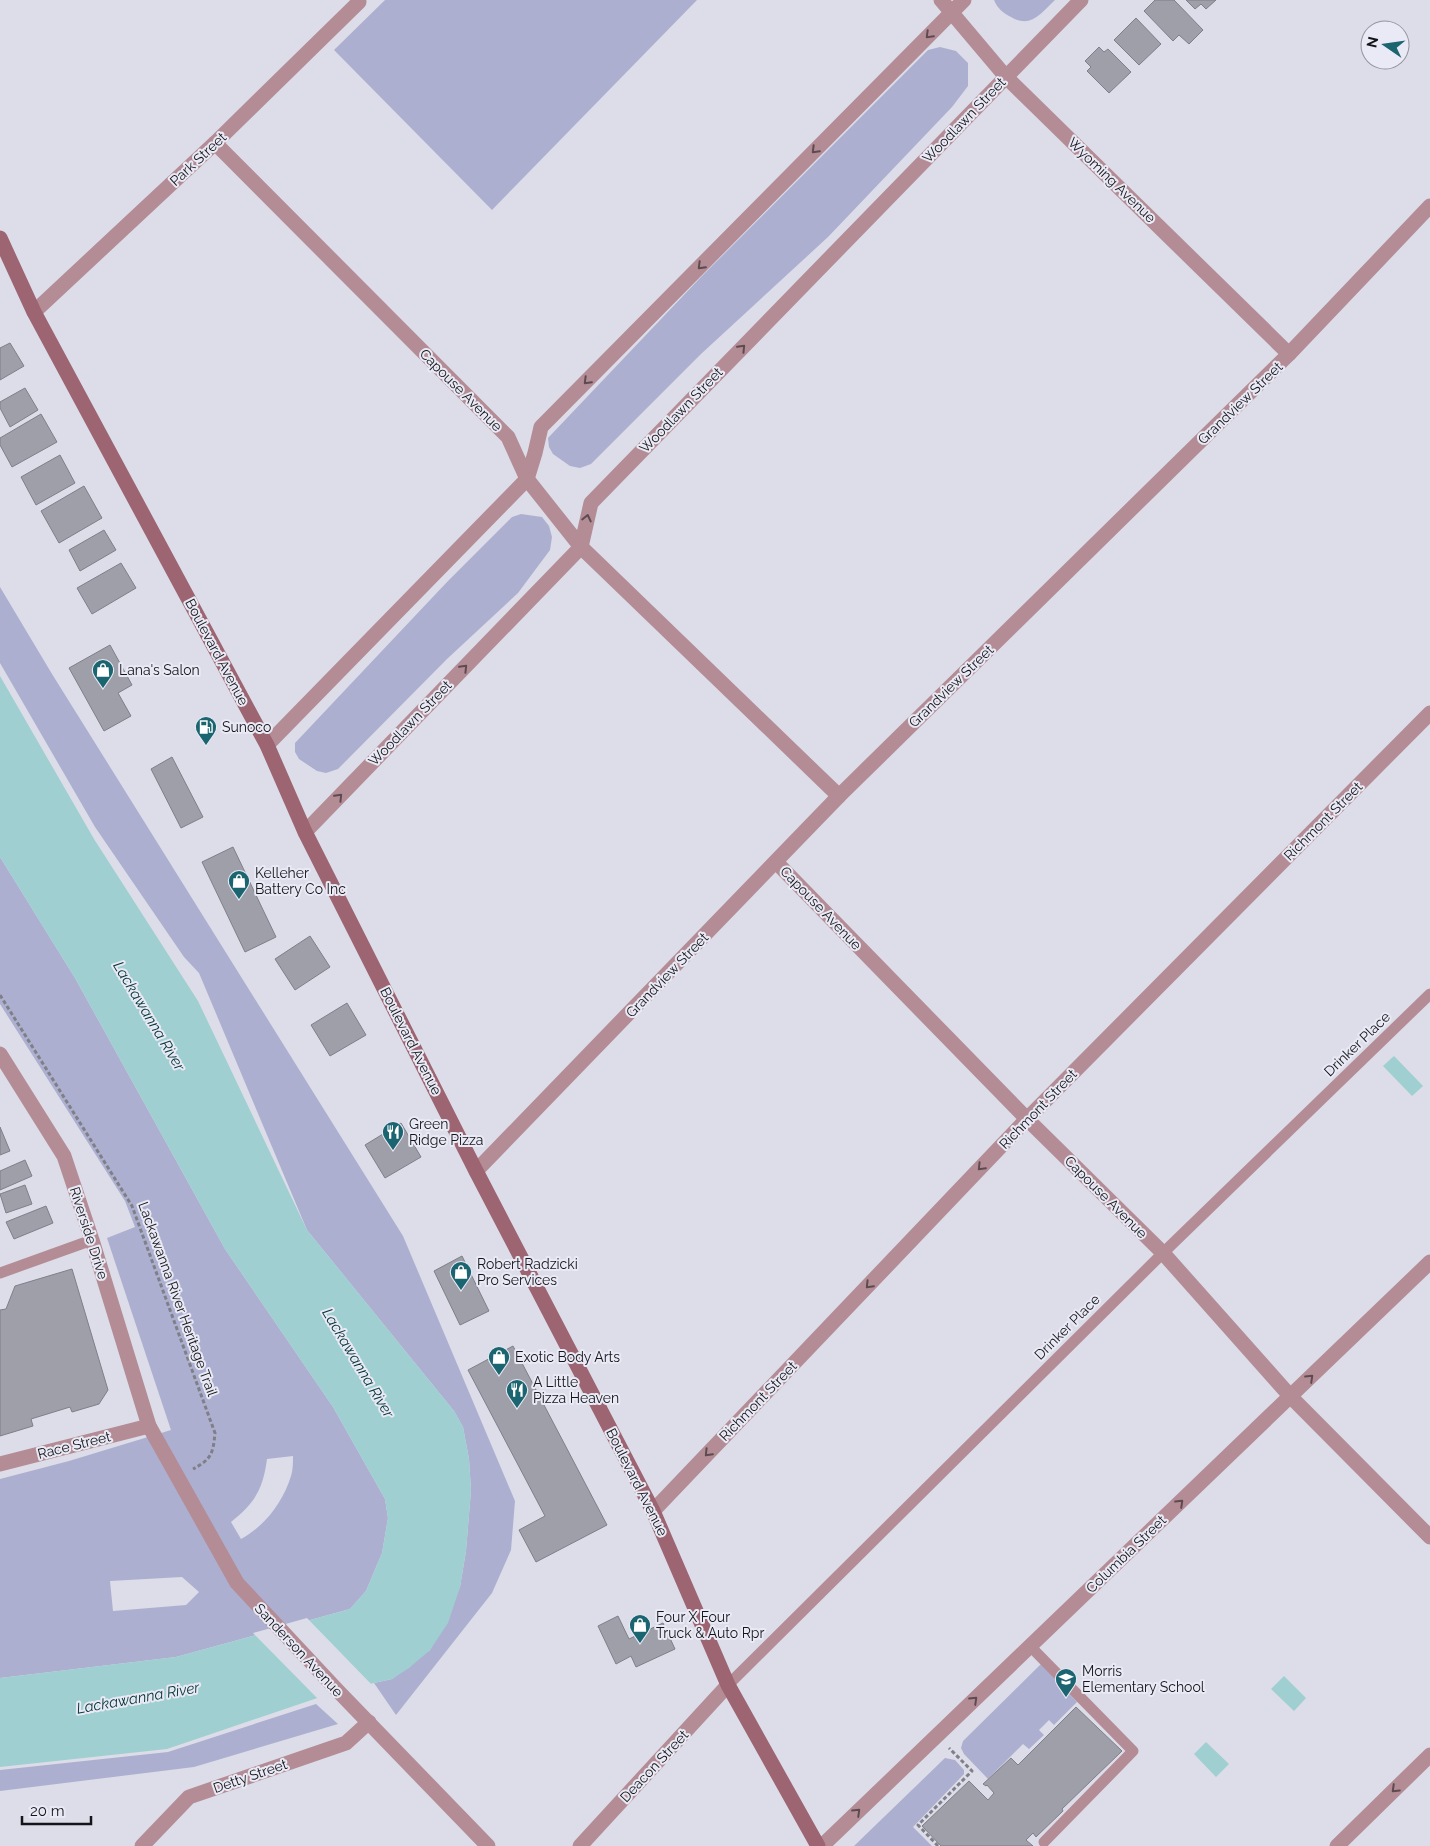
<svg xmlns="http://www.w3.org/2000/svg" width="1430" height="1846" viewBox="0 0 1430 1846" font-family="Raleway,sans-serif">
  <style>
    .green { fill: #adafd0; fill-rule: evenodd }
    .water { fill: #9fcfd1 }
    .pier { fill: #dcdde8 }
    .building { fill: #9f9fa9; stroke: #7f7f89 }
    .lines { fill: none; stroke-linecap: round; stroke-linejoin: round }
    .path { stroke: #7f8087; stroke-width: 3; stroke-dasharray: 4 2.5; stroke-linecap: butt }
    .lane { stroke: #b48c95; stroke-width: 11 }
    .street { stroke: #b48c95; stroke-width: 15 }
    .secondary { stroke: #9d6472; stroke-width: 15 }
    .oneway { stroke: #5d4b51 }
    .labels { text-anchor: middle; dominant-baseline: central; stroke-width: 4; stroke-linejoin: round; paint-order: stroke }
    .street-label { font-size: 14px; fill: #151519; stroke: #e9eaf5 }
    .poi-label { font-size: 14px; fill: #151519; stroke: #e9eaf5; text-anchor: start }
    .water-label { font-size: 15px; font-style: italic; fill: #053638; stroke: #e9eaf5 }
  </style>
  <rect width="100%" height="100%" fill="#dcdde8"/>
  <g class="green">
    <path d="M 385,0 L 697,0 L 492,210 L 334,50 Z"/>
    <path d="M 994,0 L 1055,0 C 1041,13 1031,29 1011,17 C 1003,13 997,8 994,0 Z"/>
    <path d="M 940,47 L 956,51 L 968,63 L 968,86 L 952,107 L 828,237 L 701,354 L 591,464 L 580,468 L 570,466 L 553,454 L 549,447 L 548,438 L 701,277 L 928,50 Z"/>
    <path d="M 521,514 L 542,517 L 549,526 L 552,537 L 550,550 L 518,593 L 447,659 L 338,769 L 326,773 L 317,771 L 299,759 L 295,752 L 295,743 L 447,582 L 512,517 Z"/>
    <path d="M 0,587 L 52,674 L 403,1236 L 515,1501 L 511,1550 L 492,1593 L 396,1715 L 374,1683 L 392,1679 L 430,1650 L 460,1587 L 466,1551 L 471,1490 L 469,1459 L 463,1427 L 454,1411 L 307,1230 L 199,973 L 184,957 L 95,827 L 0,663 Z"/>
    <path d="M 0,857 L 75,978 L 225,1249 L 333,1407 L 385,1499 L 388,1518 L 382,1553 L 366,1591 L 350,1609 L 176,1657 L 0,1678 L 0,1479 L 69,1461 L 171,1430 L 107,1238 L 135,1227 L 125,1201 L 0,1004 ZM 293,1456 C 293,1462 293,1470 291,1476 C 283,1502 265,1526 241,1539 L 231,1522 C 255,1503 263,1489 267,1459 ZM 182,1577 L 199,1592 L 186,1605 L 113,1611 L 110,1581 Z"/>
    <path d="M 1041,1664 L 1077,1702 L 1054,1725 L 1049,1720 L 1039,1730 L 1044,1735 L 1029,1749 L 1023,1744 L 988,1779 L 964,1754 L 961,1748 L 963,1741 Z"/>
    <path d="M 316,1704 L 338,1724 L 194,1767 L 0,1791 L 0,1770 L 168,1752 Z"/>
    <path d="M 945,1758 L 955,1760 L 964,1770 L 964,1774 L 913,1827 L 932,1846 L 854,1846 Z"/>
  </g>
  <g class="water">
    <path d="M 0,676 L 94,839 L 198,1001 L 307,1230 L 454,1411 L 463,1427 L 469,1459 L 471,1490 L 466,1551 L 460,1587 L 448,1623 L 430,1650 L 409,1668 L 392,1679 L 338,1691 L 167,1749 L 0,1767 L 0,1678 L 176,1657 L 350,1609 L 366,1591 L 382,1553 L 388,1518 L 385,1499 L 333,1407 L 225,1249 L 75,978 L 0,857 Z"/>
    <path d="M 1394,1056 L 1423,1086 L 1412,1096 L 1383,1066 Z"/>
    <path d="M 1284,1676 L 1306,1698 L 1294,1711 L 1271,1689 Z"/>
    <path d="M 1206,1742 L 1229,1764 L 1216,1777 L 1194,1754 Z"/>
  </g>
  <path class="pier" d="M 307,1618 L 373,1686 L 338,1694 L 319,1700 L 253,1633 Z"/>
  <g class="building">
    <path d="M 1155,0 L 1174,0 L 1203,30 L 1189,44 L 1179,35 L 1173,41 L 1144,11 Z"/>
    <path d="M 1186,0 L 1216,0 L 1206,9 L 1201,4 L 1195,9 Z"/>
    <path d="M 1136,18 L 1161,44 L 1139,65 L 1114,40 Z"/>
    <path d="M 1099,47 L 1104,52 L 1108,49 L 1131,72 L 1109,93 L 1087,71 L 1091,67 L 1085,61 Z"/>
    <path d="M 10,343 L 24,366 L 0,380 L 0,348 Z"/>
    <path d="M 25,388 L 38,410 L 10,427 L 0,408 L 0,402 Z"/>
    <path d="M 41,414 L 57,442 L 12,467 L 0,445 L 0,438 Z"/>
    <path d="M 60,455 L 75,483 L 36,505 L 21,477 Z"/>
    <path d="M 84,486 L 102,518 L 59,543 L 41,511 Z"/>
    <path d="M 104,530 L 116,550 L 80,571 L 69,550 Z"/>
    <path d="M 121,563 L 136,588 L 92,614 L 77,588 Z"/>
    <path d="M 110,645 L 132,685 L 118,693 L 131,716 L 104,731 L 69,668 Z"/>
    <path d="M 172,757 L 203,817 L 181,828 L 151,769 Z"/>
    <path d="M 233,847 L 276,937 L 245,952 L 202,862 Z"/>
    <path d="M 310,936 L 330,967 L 295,990 L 275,959 Z"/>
    <path d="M 347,1003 L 366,1035 L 330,1056 L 311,1025 Z"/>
    <path d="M 401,1123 L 421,1157 L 385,1178 L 365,1145 Z"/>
    <path d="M 0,1127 L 10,1151 L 0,1155 Z"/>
    <path d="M 25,1160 L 32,1176 L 0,1190 L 0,1171 Z"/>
    <path d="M 25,1185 L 32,1204 L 6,1213 L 0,1194 Z"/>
    <path d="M 46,1206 L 53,1223 L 14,1239 L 6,1222 Z"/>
    <path d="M 462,1256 L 489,1311 L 460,1325 L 434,1271 Z"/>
    <path d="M 72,1269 L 108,1390 L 99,1404 L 72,1412 L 70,1407 L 31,1419 L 33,1426 L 0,1436 L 0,1310 L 6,1309 L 15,1286 Z"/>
    <path d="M 513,1346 L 607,1525 L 536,1562 L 519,1530 L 545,1516 L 468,1370 Z"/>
    <path d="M 618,1616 L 629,1639 L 663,1623 L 675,1649 L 636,1667 L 631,1656 L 616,1664 L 598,1626 Z"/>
    <path d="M 1076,1707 L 1122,1751 L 1062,1809 L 1063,1811 L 1036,1837 L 1033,1833 L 1026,1840 L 1033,1846 L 941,1846 L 922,1826 L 969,1781 L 988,1800 L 994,1793 L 987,1785 L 986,1786 L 983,1784 L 1011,1758 L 1018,1765 Z"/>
  </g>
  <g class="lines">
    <g class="path">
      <path d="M 0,995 L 132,1206 L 215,1433 C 213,1453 212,1459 193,1469"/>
      <path d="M 938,1846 L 918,1825 L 972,1771 L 949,1748"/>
    </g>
    <g class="lane">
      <path d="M 0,1273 L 92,1240"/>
      <path d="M 1030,1646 L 1133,1751 L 1044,1842"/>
      <path d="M 728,1685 L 1163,1253 L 1430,994"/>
    </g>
    <g class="street">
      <path d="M 941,0 L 1006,77 L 1289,354"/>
      <path d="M 215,143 L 508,437 L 527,479 L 581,547 L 839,796"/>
      <path d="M 34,312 L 215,143 L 359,2"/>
      <path d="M 267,745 L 527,479 L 535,453 L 541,427 L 964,0"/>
      <path d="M 305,832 L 581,547 L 591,503 L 1081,0"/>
      <path d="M 776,862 L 1027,1119 L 1163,1253 L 1291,1397 L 1430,1537"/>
      <path d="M 0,1054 L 64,1156 L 92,1240 L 149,1426 L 237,1583 L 338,1691 L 488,1846"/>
      <path d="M 476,1171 L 839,796 L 1289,354 L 1430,206"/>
      <path d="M 0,1464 L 149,1426"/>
      <path d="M 653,1511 L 1027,1119 L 1430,713"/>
      <path d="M 142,1846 L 189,1797 L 346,1743 L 369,1722"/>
      <path d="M 580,1846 L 728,1685"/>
      <path d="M 822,1846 L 1430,1262"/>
      <path d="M 1337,1846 L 1430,1755"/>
    </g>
    <path class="secondary" d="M 0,238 L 34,312 L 267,745 L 305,832 L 476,1171 L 653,1511 L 728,1685 L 818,1846"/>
  </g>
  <defs><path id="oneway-chevron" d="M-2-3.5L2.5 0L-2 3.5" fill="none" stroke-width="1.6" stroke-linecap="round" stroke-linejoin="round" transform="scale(1.25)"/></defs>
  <g class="oneway">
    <use href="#oneway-chevron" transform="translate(929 35) rotate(135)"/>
    <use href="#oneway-chevron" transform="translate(815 150) rotate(135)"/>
    <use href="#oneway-chevron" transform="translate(701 266) rotate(135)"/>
    <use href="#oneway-chevron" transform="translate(742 348) rotate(-46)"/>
    <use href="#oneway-chevron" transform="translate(587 381) rotate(135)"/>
    <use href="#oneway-chevron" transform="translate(587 518) rotate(-77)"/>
    <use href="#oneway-chevron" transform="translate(464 668) rotate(-46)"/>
    <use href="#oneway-chevron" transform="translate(339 797) rotate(-46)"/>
    <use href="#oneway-chevron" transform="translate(981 1167) rotate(134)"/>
    <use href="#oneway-chevron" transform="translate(869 1285) rotate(134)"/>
    <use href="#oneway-chevron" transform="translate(1310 1378) rotate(-44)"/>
    <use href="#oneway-chevron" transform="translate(708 1453) rotate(134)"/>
    <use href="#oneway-chevron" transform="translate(1180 1503) rotate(-44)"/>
    <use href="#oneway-chevron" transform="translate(974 1700) rotate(-44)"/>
    <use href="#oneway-chevron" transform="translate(1395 1789) rotate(136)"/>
    <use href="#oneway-chevron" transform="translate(857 1812) rotate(-44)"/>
  </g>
  <defs>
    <g id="shop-pin" transform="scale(1.125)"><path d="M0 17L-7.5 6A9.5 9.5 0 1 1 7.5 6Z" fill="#1b6571" stroke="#e9eaf5"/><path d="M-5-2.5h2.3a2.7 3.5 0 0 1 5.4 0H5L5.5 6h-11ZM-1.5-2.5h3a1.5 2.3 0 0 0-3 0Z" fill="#fff"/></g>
    <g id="fuel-pin" transform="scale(1.125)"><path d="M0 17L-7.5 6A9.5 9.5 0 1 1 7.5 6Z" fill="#1b6571" stroke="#e9eaf5"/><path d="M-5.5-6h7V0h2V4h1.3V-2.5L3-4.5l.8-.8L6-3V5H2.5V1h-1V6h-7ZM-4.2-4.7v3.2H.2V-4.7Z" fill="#fff"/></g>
    <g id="restaurant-pin" transform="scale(1.125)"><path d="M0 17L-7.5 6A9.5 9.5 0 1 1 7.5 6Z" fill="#1b6571" stroke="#e9eaf5"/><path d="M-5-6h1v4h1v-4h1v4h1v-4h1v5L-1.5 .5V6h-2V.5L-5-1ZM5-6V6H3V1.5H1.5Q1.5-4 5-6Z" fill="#fff"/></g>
    <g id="school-pin" transform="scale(1.125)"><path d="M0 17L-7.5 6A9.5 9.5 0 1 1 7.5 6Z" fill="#1b6571" stroke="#e9eaf5"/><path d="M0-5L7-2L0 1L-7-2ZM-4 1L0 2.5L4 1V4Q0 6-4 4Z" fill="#fff"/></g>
  </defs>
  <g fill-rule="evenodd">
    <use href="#shop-pin" x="103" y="670"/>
    <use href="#fuel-pin" x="206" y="727"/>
    <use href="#shop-pin" x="239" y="881"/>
    <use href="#restaurant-pin" x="393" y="1132"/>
    <use href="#shop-pin" x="461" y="1272"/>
    <use href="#shop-pin" x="499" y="1357"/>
    <use href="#restaurant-pin" x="517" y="1390"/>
    <use href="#shop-pin" x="640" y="1625"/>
    <use href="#school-pin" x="1066" y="1679"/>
  </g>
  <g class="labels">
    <g class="street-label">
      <text transform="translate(964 120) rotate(-46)">Woodlawn Street</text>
      <text transform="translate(198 159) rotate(-43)">Park Street</text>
      <text transform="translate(1112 180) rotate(44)">Wyoming Avenue</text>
      <text transform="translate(461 390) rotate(45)">Capouse Avenue</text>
      <text transform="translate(1240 403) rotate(-44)">Grandview Street</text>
      <text transform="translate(681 410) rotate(-46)">Woodlawn Street</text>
      <text transform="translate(217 652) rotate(62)">Boulevard Avenue</text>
      <text transform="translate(951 686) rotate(-44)">Grandview Street</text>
      <text transform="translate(410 723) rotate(-46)">Woodlawn Street</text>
      <text transform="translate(1323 821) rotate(-45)">Richmont Street</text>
      <text transform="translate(821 908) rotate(46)">Capouse Avenue</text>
      <text transform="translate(667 975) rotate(-46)">Grandview Street</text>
      <text transform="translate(411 1041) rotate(63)">Boulevard Avenue</text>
      <text transform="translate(1357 1044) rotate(-44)">Drinker Place</text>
      <text transform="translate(1038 1109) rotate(-46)">Richmont Street</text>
      <text transform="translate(1106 1197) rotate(45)">Capouse Avenue</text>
      <text transform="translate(89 1233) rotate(72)">Riverside Drive</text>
      <text transform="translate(178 1299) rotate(70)">Lackawanna River Heritage Trail</text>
      <text transform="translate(1067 1327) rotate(-45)">Drinker Place</text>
      <text transform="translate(758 1401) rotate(-46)">Richmont Street</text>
      <text transform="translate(74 1445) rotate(-14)">Race Street</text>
      <text transform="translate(637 1482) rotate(63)">Boulevard Avenue</text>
      <text transform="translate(1126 1554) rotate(-44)">Columbia Street</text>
      <text transform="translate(299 1650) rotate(47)">Sanderson Avenue</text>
      <text transform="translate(654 1766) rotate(-47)">Deacon Street</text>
      <text transform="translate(250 1776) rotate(-19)">Detty Street</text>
    </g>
    <g class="poi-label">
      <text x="119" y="670">Lana's Salon</text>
      <text x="222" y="727">Sunoco</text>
      <text x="255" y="873">Kelleher<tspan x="255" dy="16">Battery Co Inc</tspan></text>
      <text x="409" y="1124">Green<tspan x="409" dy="16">Ridge Pizza</tspan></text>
      <text x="477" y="1264">Robert Radzicki<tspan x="477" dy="16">Pro Services</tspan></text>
      <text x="515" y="1357">Exotic Body Arts</text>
      <text x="533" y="1382">A Little<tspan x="533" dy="16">Pizza Heaven</tspan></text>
      <text x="656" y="1617">Four X Four<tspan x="656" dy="16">Truck &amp; Auto Rpr</tspan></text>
      <text x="1082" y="1671">Morris<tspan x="1082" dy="16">Elementary School</tspan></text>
    </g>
    <g class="water-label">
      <text transform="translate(149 1016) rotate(59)">Lackawanna River</text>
      <text transform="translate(358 1363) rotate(59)">Lackawanna River</text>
      <text transform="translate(138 1698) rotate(-10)">Lackawanna River</text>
    </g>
  </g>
  <g transform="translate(1385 45) rotate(283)"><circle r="24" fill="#e9eaf5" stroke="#94959d"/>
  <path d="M0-4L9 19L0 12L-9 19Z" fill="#1b6571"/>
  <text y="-8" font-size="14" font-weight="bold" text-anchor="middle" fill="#151519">N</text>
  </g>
  <path d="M22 1816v8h69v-8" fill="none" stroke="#151519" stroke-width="2.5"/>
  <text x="30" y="1816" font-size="15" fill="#151519" stroke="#e9eaf5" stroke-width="4" paint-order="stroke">20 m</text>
</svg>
